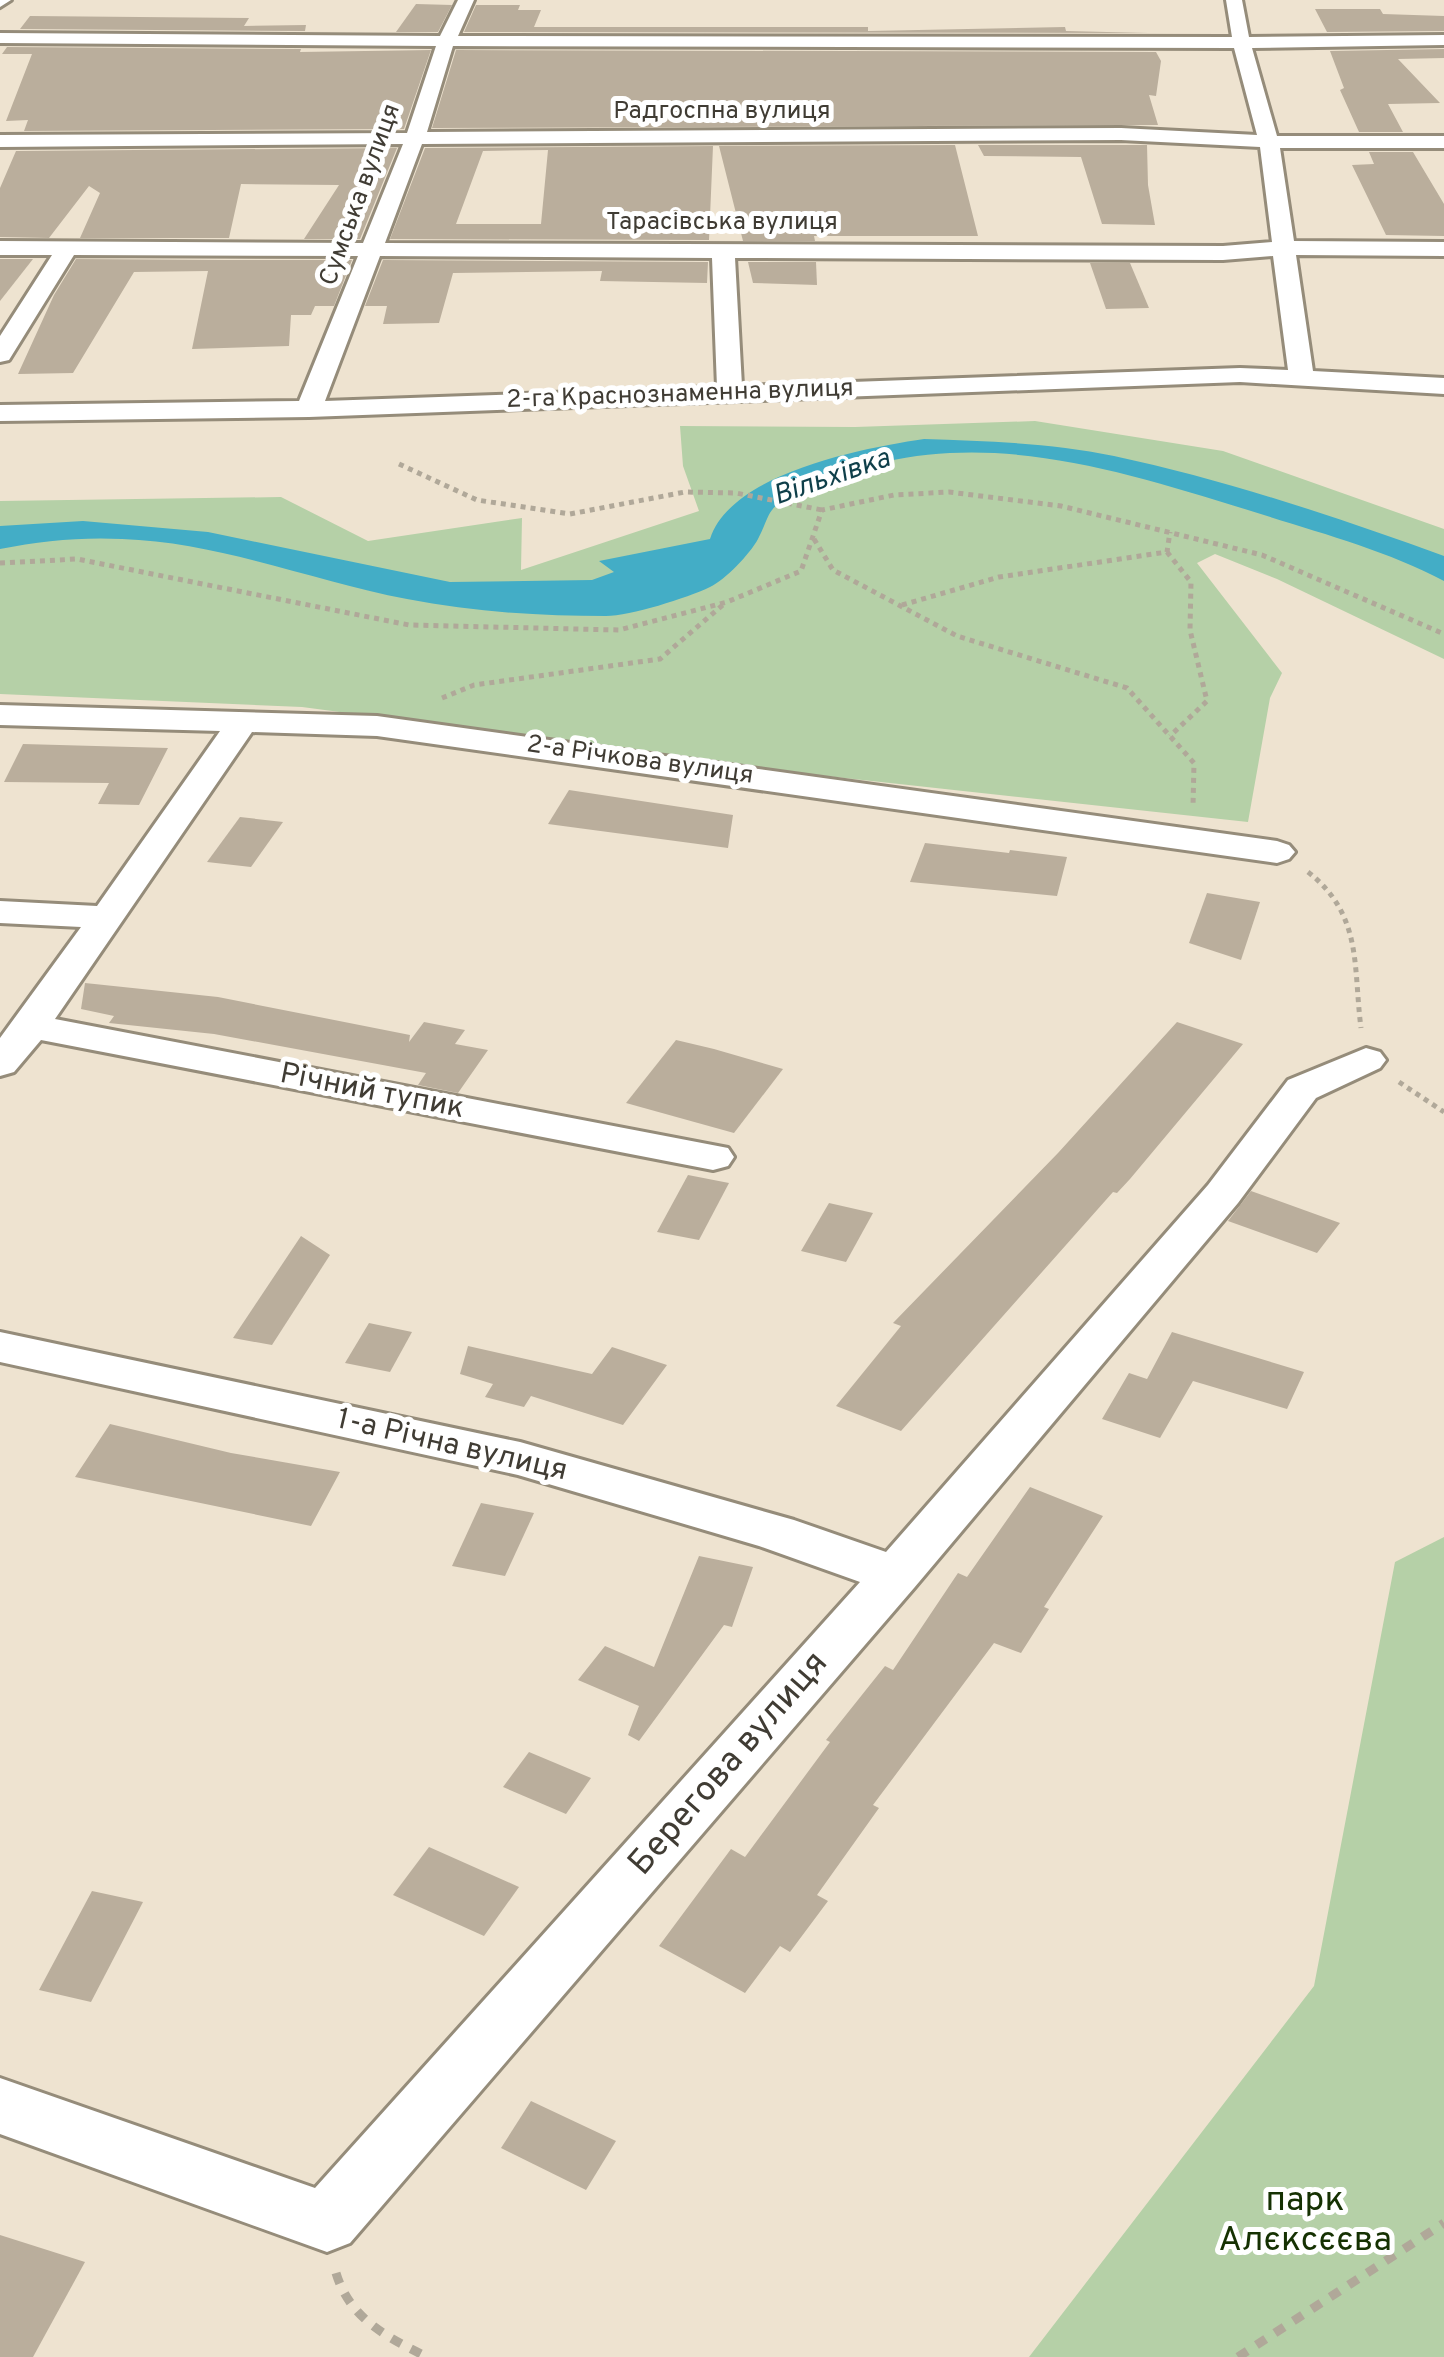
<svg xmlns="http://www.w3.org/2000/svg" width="1444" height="2357" viewBox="0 0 1444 2357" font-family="Overpass,sans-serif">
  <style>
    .green { fill: #b5d0a7 }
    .water { fill: #43adc6 }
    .building { fill: #baae9c; fill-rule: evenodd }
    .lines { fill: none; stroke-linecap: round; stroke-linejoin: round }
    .minor-casing { stroke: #958c7a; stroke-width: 6 }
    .path-far1 { stroke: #b0a899; stroke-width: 5; stroke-dasharray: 5 5; stroke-linecap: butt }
    .path { stroke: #b0a899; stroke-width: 9; stroke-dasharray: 11 11; stroke-linecap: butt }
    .minor { fill: #fff; fill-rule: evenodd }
    .labels { text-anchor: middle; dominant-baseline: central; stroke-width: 10; stroke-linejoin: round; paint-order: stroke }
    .far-street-label { font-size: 25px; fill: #403c34; stroke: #fff }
    .far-water-label { font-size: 28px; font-style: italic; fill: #0f3f4a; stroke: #fff }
    .street-label { font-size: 30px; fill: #403c34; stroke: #fff }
    .near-street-label { font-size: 35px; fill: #403c34; stroke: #fff }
    .near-park-label { font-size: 35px; fill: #153102; stroke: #fff }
  </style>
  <rect width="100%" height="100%" fill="#eee3d0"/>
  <g class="green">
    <path d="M 1035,421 L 1223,451 L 1444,529 L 1444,659 L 1277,579 L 1215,554 L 1197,563 L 1282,673 L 1270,698 L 1248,822 L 826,776 L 302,707 L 0,694 L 0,501 L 281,497 L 368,541 L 522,518 L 521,570 L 699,511 L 683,466 L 680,426 L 855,427 Z"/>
    <path d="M 1444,1537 L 1444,2357 L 1029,2357 L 1314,1986 L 1395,1562 Z"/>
  </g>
  <path class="water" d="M 924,439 C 987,441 1052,443 1114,456 C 1226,480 1337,517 1444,556 L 1444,581 C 1388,551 1324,534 1264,515 C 1106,466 954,414 795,494 C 765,509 771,514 758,539 C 750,554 725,580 710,587 C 687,598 630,616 606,616 C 541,616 472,612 407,599 C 313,581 219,542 122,539 C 80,537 41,541 0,549 L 0,526 L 83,521 L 208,532 L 450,582 L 592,580 L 614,572 L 599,561 L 710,539 C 731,473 863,448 924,439 Z"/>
  <g class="building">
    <path d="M 416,4 L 452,5 L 438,32 L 396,32 Z"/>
    <path d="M 476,5 L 520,5 L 518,10 L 541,10 L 534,27 L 868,27 L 868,31 L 1065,27 L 1066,31 L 1148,33 L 464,32 Z"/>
    <path d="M 1315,9 L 1380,9 L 1383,14 L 1444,16 L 1444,31 L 1327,32 Z"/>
    <path d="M 30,16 L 249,18 L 244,26 L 306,25 L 305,31 L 20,29 Z"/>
    <path d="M 7,47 L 301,49 L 300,52 L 431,50 L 404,129 L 24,131 L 28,120 L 6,121 L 32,54 L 2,54 Z"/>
    <path d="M 1444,49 L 1444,58 L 1398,59 L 1440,103 L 1388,104 L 1403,132 L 1359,132 L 1340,90 L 1344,88 L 1330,51 Z"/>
    <path d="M 456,50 L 1156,52 L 1161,61 L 1156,96 L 1149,95 L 1158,125 L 432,128 Z"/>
    <path d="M 955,145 L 978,236 L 814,236 L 815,241 L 743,241 L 719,146 Z"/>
    <path d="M 978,145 L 1147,145 L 1148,185 L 1155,225 L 1102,224 L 1081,157 L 984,156 Z"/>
    <path d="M 713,146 L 709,240 L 390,239 L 425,148 ZM 548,150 L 541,224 L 456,224 L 483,151 Z"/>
    <path d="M 397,148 L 360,239 L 304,239 L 339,185 L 241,184 L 229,238 L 80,238 L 100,193 L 89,186 L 49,238 L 0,237 L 0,188 L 16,151 Z"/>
    <path d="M 1369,152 L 1413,152 L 1444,204 L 1444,236 L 1386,235 L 1352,165 L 1374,164 Z"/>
    <path d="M 0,259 L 33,259 L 0,301 Z"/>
    <path d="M 76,259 L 224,260 L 352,260 L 334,306 L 315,306 L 311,315 L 291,315 L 289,346 L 192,349 L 208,271 L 134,272 L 73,373 L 18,374 L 54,295 Z"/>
    <path d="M 383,260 L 708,262 L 707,283 L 600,281 L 602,271 L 453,273 L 439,323 L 383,324 L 387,306 L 365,306 Z"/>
    <path d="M 748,262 L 816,262 L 817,285 L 753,283 Z"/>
    <path d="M 1090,263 L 1130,263 L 1149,308 L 1106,309 Z"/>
    <path d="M 23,744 L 168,748 L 139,805 L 98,804 L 109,783 L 4,782 Z"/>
    <path d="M 569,790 L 733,815 L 728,848 L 548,824 Z"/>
    <path d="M 240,817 L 283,822 L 251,867 L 207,862 Z"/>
    <path d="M 925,843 L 1009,853 L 1010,850 L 1067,857 L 1057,896 L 910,882 Z"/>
    <path d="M 1207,893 L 1260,902 L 1241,960 L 1189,943 Z"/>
    <path d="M 85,983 L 218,997 L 410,1035 L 409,1042 L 424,1022 L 465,1030 L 455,1044 L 488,1050 L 458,1093 L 418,1085 L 426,1073 L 214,1034 L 109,1023 L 114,1016 L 81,1009 Z"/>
    <path d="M 1177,1022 L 1243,1044 L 1130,1179 L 1117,1193 L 1113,1192 L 901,1431 L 836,1406 L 901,1326 L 893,1323 L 1058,1153 Z"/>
    <path d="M 676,1040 L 714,1049 L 783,1069 L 734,1133 L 626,1103 Z"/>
    <path d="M 688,1175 L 729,1183 L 699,1240 L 657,1232 Z"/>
    <path d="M 1251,1191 L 1340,1223 L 1317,1253 L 1228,1221 Z"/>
    <path d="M 829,1203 L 873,1213 L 846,1262 L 801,1251 Z"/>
    <path d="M 301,1236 L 330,1255 L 272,1345 L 233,1338 Z"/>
    <path d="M 369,1323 L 412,1332 L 390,1372 L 345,1363 Z"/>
    <path d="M 1172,1332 L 1304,1372 L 1287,1409 L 1193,1381 L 1160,1438 L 1102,1419 L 1129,1373 L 1147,1379 Z"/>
    <path d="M 468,1346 L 592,1374 L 612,1347 L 667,1365 L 623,1425 L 531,1396 L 524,1407 L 485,1397 L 493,1384 L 460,1374 Z"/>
    <path d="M 110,1424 L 231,1453 L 340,1472 L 311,1526 L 75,1477 Z"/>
    <path d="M 1030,1487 L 1103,1516 L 1044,1607 L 1049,1609 L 1021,1653 L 994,1643 L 873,1805 L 879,1808 L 817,1895 L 828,1901 L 790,1952 L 780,1946 L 745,1993 L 659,1946 L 731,1849 L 745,1857 L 830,1742 L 826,1740 L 885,1666 L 893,1670 L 958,1573 L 967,1577 Z"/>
    <path d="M 481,1503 L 534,1513 L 505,1576 L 452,1566 Z"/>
    <path d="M 699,1556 L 753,1567 L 732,1627 L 724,1625 L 639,1741 L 628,1735 L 639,1706 L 578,1680 L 605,1646 L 654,1667 Z"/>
    <path d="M 529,1752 L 591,1778 L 566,1814 L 503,1787 Z"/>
    <path d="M 429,1847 L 519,1887 L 484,1936 L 393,1895 Z"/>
    <path d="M 92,1891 L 143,1902 L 91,2002 L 39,1990 Z"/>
    <path d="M 531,2101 L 616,2141 L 586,2190 L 501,2148 Z"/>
    <path d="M 0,2235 L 85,2262 L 33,2357 L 0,2357 Z"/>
  </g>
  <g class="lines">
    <g class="minor-casing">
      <g id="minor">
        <path d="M 0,0 L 11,0 L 0,7 Z"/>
        <path d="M 458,0 L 474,0 L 458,36 L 1232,37 L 1226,0 L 1242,0 L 1249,37 L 1444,35 L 1444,45 L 1252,48 L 1277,136 L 1444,136 L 1444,148 L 1280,148 L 1294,241 L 1444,242 L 1444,256 L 1296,255 L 1313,371 L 1444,378 L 1444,394 L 1240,382 L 309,417 L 0,421 L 0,405 L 299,401 L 358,256 L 74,255 L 9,360 L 0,362 L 0,336 L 52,255 L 0,255 L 0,241 L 363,243 L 403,144 L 0,147 L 0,135 L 407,133 L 436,46 L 0,43 L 0,33 L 440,36 ZM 453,46 L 1234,48 L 1257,135 L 1121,128 L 427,132 ZM 1121,140 L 1260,147 L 1272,242 L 1223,246 L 385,243 L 422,144 ZM 380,256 L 712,258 L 717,387 L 325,401 ZM 1273,256 L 1288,370 L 1240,368 L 742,386 L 735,258 L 1223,260 Z"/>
        <path d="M 0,705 L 377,716 L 1277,841 L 1289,845 L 1295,852 L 1289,859 L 1277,863 L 377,736 L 252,732 L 55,1019 L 728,1148 L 734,1157 L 728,1166 L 713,1170 L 41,1040 L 14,1072 L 0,1076 L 0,1038 L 81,927 L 0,923 L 0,901 L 97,906 L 220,731 L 0,725 Z"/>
        <path d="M 1366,1048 L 1380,1052 L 1386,1060 L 1380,1068 L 1316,1098 L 1238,1203 L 914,1588 L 350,2243 L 327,2252 L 0,2134 L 0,2078 L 315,2188 L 860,1582 L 759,1546 L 518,1475 L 0,1362 L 0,1332 L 520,1442 L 794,1520 L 886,1552 L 1208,1185 L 1288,1080 Z"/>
      </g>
    </g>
    <g class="path-far1">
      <path d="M 399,464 L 477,500 L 570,514 L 685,492 L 736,493 L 822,510"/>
      <path d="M 814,539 L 833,570 L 957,636 L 1127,688 L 1194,763 L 1193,806"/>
      <path d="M 1167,552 L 1191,582 L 1190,630 L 1207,701 L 1170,736"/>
      <path d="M 0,563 L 77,559 L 409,625 L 619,630 L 727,602 L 801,571 L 822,510 L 894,495 L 949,492 L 1061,506 L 1262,555 L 1444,634"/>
      <path d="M 902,605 L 999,577 L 1167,552 L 1170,532"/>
      <path d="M 442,698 L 474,685 L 660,659 L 725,603"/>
      <path d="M 1308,872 C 1363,915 1353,967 1361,1028"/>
      <path d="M 1399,1082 L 1444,1112"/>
    </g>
    <g class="path">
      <path d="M 336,2273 C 350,2319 387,2337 427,2357"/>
      <path d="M 1238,2357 L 1444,2223"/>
    </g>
    <use href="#minor" class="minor"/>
  </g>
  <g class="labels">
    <g class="far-street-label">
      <text x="722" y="112">Радгоспна вулиця</text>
      <text transform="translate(361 195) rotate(-70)">Сумська вулиця</text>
      <text x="722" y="223">Тарасівська вулиця</text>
      <text transform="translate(680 395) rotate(-2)">2-га Краснознаменна вулиця</text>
      <text transform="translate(640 761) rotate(8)">2-а Річкова вулиця</text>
    </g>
    <g class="far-water-label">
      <text transform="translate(832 478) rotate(-19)">Вільхівка</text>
    </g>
    <g class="street-label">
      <text transform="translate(372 1092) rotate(11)">Річний тупик</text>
      <text transform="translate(452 1446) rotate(13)">1-а Річна вулиця</text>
    </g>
    <g class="near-street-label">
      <text transform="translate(729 1764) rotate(-49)">Берегова вулиця</text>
    </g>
    <g class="near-park-label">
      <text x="1305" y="2201">парк<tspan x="1305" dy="40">Алєксєєва</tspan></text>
    </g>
  </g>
</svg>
